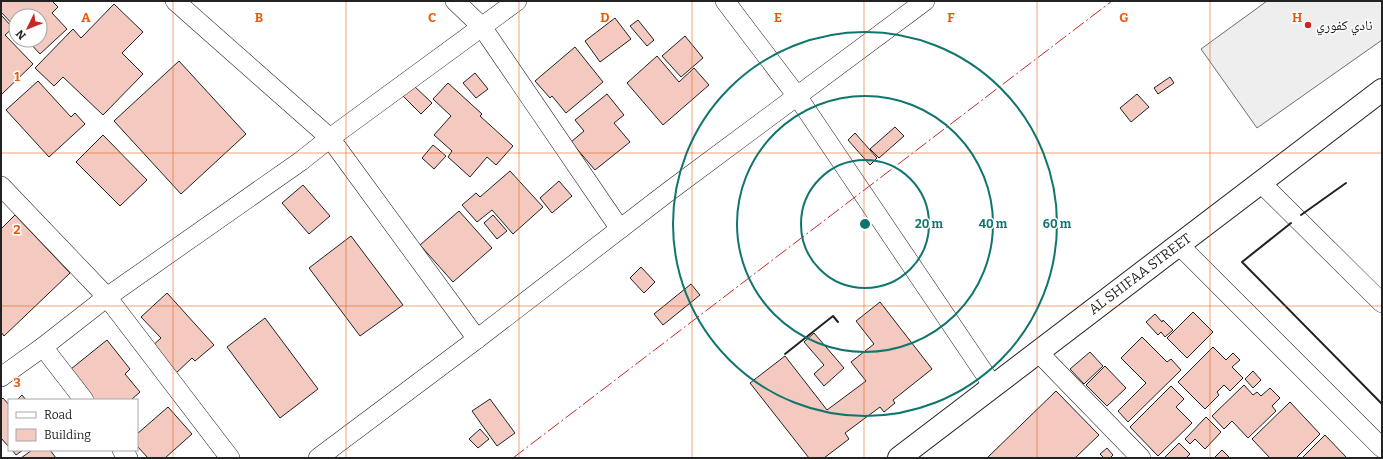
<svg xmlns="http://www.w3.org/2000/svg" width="1383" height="459" viewBox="0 0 1383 459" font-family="Bitter,'Noto Naskh Arabic',serif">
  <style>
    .pitch { fill: #eee; stroke: #6f6f6f }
    .building { fill: #f3c9c0; stroke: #222 }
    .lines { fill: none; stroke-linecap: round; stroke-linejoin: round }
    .minor-casing { stroke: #222; stroke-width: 20 }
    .tertiary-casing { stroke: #222; stroke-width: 24 }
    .minor { stroke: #fff; stroke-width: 19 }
    .tertiary { stroke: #fff; stroke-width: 22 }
    .wall { stroke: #222; stroke-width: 2 }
    .power { stroke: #c62828; stroke-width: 1; stroke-dasharray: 14 3 2 3; stroke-linecap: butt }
    .grid { fill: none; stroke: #e8590c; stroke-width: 1; stroke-opacity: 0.55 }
    .ring { fill: none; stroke: #0f766e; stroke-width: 2 }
    .poi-dot { fill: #c62828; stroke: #fff; stroke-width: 1.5 }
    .labels { text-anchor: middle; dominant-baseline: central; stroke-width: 3; stroke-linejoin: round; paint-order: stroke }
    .poi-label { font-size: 14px; fill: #222; stroke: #fff; text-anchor: start }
    .street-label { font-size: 14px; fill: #222; stroke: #fff }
    .grid-label { font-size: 13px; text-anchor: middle; font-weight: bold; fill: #e8590c; stroke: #fff; stroke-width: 3; stroke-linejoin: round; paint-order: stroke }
    .centre { fill: #0f766e; stroke: #fff; stroke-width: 2 }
    .ring-label { font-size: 12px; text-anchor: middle; font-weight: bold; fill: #0f766e; stroke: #fff; stroke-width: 3; stroke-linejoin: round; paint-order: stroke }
  </style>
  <rect width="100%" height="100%" fill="#fff"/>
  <path class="pitch" d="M 1267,1 L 1382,1 L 1382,40 L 1257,128 L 1201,49 Z"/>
  <g class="building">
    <path d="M 1,1 L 52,1 L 58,7 L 52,13 L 67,29 L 40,54 L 27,40 L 40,40 L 40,16 L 16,16 L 16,28 L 1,12 Z"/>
    <path d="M 114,4 L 143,32 L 122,53 L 143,74 L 103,115 L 63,77 L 54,86 L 35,68 L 73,29 L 81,38 Z"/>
    <path d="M 1,15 L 13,28 L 5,35 L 33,64 L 1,95 Z"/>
    <path d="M 615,18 L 631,39 L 600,62 L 585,41 Z"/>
    <path d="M 638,20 L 654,40 L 647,46 L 630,26 Z"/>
    <path d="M 685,36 L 703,58 L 681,77 L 662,56 Z"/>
    <path d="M 575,47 L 603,82 L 566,113 L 552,96 L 550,98 L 535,81 Z"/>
    <path d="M 657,56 L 679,82 L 694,68 L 709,85 L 663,125 L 627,83 Z"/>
    <path d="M 179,61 L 246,134 L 181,194 L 114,121 Z"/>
    <path d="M 475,73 L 488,89 L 476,98 L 463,83 Z"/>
    <path d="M 1170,77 L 1174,83 L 1158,94 L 1154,88 Z"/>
    <path d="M 38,81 L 71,117 L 75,113 L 85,124 L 49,157 L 6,110 Z"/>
    <path d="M 448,83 L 482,114 L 480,116 L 513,146 L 496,165 L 487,157 L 470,177 L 448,157 L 452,151 L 434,135 L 451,116 L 433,99 Z"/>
    <path d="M 413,85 L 432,103 L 421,114 L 402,95 Z"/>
    <path d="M 607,94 L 624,115 L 614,123 L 630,142 L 595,170 L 571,142 L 584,131 L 575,120 Z"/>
    <path d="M 1137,94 L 1149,107 L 1131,122 L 1120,108 Z"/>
    <path d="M 895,127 L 904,136 L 879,158 L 870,149 Z"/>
    <path d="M 855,133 L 877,158 L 870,165 L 848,140 Z"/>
    <path d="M 103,135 L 147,180 L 120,206 L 76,162 Z"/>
    <path d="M 433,145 L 446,156 L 434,169 L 422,158 Z"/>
    <path d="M 510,171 L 543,207 L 513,234 L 492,210 L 477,222 L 462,205 L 476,193 L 480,197 Z"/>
    <path d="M 559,181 L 572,196 L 552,213 L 540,198 Z"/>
    <path d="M 303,185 L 330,216 L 309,234 L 282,203 Z"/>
    <path d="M 459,211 L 492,248 L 453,282 L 420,245 Z"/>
    <path d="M 15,215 L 70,273 L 4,336 L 1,332 L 1,229 Z"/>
    <path d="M 493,215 L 507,231 L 497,239 L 484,223 Z"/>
    <path d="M 351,236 L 403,305 L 360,336 L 309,268 Z"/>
    <path d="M 641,267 L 655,282 L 644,293 L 630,278 Z"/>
    <path d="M 691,284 L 700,295 L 663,325 L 654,314 Z"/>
    <path d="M 167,293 L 214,345 L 195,361 L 192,358 L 175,374 L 151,347 L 161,338 L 141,317 Z"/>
    <path d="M 880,302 L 932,369 L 893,400 L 895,403 L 884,412 L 880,407 L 845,433 L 849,439 L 824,458 L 809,458 L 750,383 L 785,356 L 827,410 L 866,381 L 851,362 L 874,344 L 856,321 Z"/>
    <path d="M 1193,312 L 1213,332 L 1187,358 L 1167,338 Z"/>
    <path d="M 1155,314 L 1162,322 L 1163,320 L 1173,330 L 1165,337 L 1161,332 L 1158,335 L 1146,322 Z"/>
    <path d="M 265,318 L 318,389 L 280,418 L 227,347 Z"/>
    <path d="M 814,333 L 844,368 L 824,386 L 814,374 L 824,365 L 804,342 Z"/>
    <path d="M 1142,337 L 1167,362 L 1171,359 L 1181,370 L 1128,422 L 1118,411 L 1146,383 L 1121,358 Z"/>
    <path d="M 107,340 L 130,369 L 125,374 L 140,392 L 131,400 L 89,400 L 66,373 Z"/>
    <path d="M 1213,347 L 1226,360 L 1233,353 L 1240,360 L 1232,367 L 1243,378 L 1230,391 L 1224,385 L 1217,392 L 1219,395 L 1205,409 L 1178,382 Z"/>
    <path d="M 1090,352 L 1103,366 L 1084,384 L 1070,369 Z"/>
    <path d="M 1105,366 L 1126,388 L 1107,406 L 1086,385 Z"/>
    <path d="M 1253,371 L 1261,380 L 1253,388 L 1245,379 Z"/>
    <path d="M 1244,385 L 1253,395 L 1257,392 L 1261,396 L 1270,388 L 1280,398 L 1272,406 L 1276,411 L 1248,438 L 1232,421 L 1224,429 L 1212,416 Z"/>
    <path d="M 1171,386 L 1184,399 L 1176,407 L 1192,423 L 1158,456 L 1130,427 Z"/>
    <path d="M 1056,391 L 1099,435 L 1075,458 L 987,458 Z"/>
    <path d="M 22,395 L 26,400 L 17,400 Z"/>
    <path d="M 3,398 L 9,405 L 9,447 L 1,438 L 1,400 Z"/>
    <path d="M 490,399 L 515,433 L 497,446 L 472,411 Z"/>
    <path d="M 1290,402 L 1320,434 L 1296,458 L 1270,458 L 1252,439 Z"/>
    <path d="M 168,407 L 192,434 L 165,458 L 148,458 L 137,446 L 137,434 Z"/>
    <path d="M 1206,417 L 1221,432 L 1205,449 L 1195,439 L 1190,444 L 1185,439 Z"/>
    <path d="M 480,429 L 489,439 L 478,448 L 469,439 Z"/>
    <path d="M 1325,435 L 1347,458 L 1302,458 Z"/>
    <path d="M 1179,443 L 1190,454 L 1186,458 L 1164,458 Z"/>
    <path d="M 1107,448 L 1113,455 L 1110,458 L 1104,458 L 1100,454 Z"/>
    <path d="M 12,450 L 23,450 L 16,455 Z"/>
    <path d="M 32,450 L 50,450 L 56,458 L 21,458 Z"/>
    <path d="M 1222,450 L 1230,458 L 1214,458 Z"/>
  </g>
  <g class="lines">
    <g class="minor-casing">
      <g id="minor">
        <path d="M 175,1 L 330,138 L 477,339"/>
        <path d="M 455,1 L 482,27 L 620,229"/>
        <path d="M 725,1 L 797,96 L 993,386"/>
        <path d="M 1261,183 L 1382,303"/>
        <path d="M 1,186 L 107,297 L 230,458"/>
        <path d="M 1179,245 L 1382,448"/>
        <path d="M 43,347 L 84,400"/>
        <path d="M 1038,352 L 1141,458"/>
        <path d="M 1,377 L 43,347 L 107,297 L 301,161 L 330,138 L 517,1"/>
        <path d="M 122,450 L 128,458"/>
        <path d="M 318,458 L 477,339 L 668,192 L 925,1"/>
      </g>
    </g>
    <g class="tertiary-casing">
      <path id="tertiary" d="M 899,458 L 1382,90"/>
    </g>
    <use href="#minor" class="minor"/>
    <use href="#tertiary" class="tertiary"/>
    <g class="wall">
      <path d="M 1301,215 L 1346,183"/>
      <path d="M 1291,223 L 1242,262 L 1382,404"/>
      <path d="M 785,354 L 833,316 L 838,322"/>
    </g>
    <path class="power" d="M 513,458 L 1112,1"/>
  </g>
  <path class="grid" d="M 173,1 L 173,458M 346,1 L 346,458M 519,1 L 519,458M 692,1 L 692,458M 864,1 L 864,458M 1037,1 L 1037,458M 1210,1 L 1210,458M 1,153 L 1382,153M 1,306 L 1382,306"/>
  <g class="ring">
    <circle cx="865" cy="224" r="64"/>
    <circle cx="865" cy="224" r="128"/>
    <circle cx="865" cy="224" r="192"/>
  </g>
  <circle class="poi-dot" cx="1308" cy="25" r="4"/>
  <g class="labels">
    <g class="poi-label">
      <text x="1316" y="25">نادي كفوري</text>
    </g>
    <g class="street-label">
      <text transform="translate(1140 274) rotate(-37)">AL SHIFAA STREET</text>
    </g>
  </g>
  <g class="grid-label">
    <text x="86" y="22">A</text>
    <text x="259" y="22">B</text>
    <text x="432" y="22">C</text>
    <text x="605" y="22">D</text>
    <text x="778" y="22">E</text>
    <text x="951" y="22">F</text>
    <text x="1124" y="22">G</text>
    <text x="1297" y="22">H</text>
    <text x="17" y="81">1</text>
    <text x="17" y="234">2</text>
    <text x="17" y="387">3</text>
  </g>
  <circle cx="865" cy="224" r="6" class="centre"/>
  <g class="ring-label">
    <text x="929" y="228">20 m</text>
    <text x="993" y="228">40 m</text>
    <text x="1057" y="228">60 m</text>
  </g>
  <rect width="1383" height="459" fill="none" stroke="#222222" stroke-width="4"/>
  <rect x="8" y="399" width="130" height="52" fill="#ffffff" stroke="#a7a7a7"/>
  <rect x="16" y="412" width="20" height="6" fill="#ffffff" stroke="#a7a7a7"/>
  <text x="44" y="419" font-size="12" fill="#222222">Road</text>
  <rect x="16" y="429" width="20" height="12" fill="#f3c9c0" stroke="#a7a7a7"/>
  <text x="44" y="439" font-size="12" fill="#222222">Building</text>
  <g transform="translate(28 28) rotate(227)"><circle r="19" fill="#ffffff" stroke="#a7a7a7"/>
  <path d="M0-3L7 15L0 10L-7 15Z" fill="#c62828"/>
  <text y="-6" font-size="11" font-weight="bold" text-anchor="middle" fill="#222222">N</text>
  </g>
</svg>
